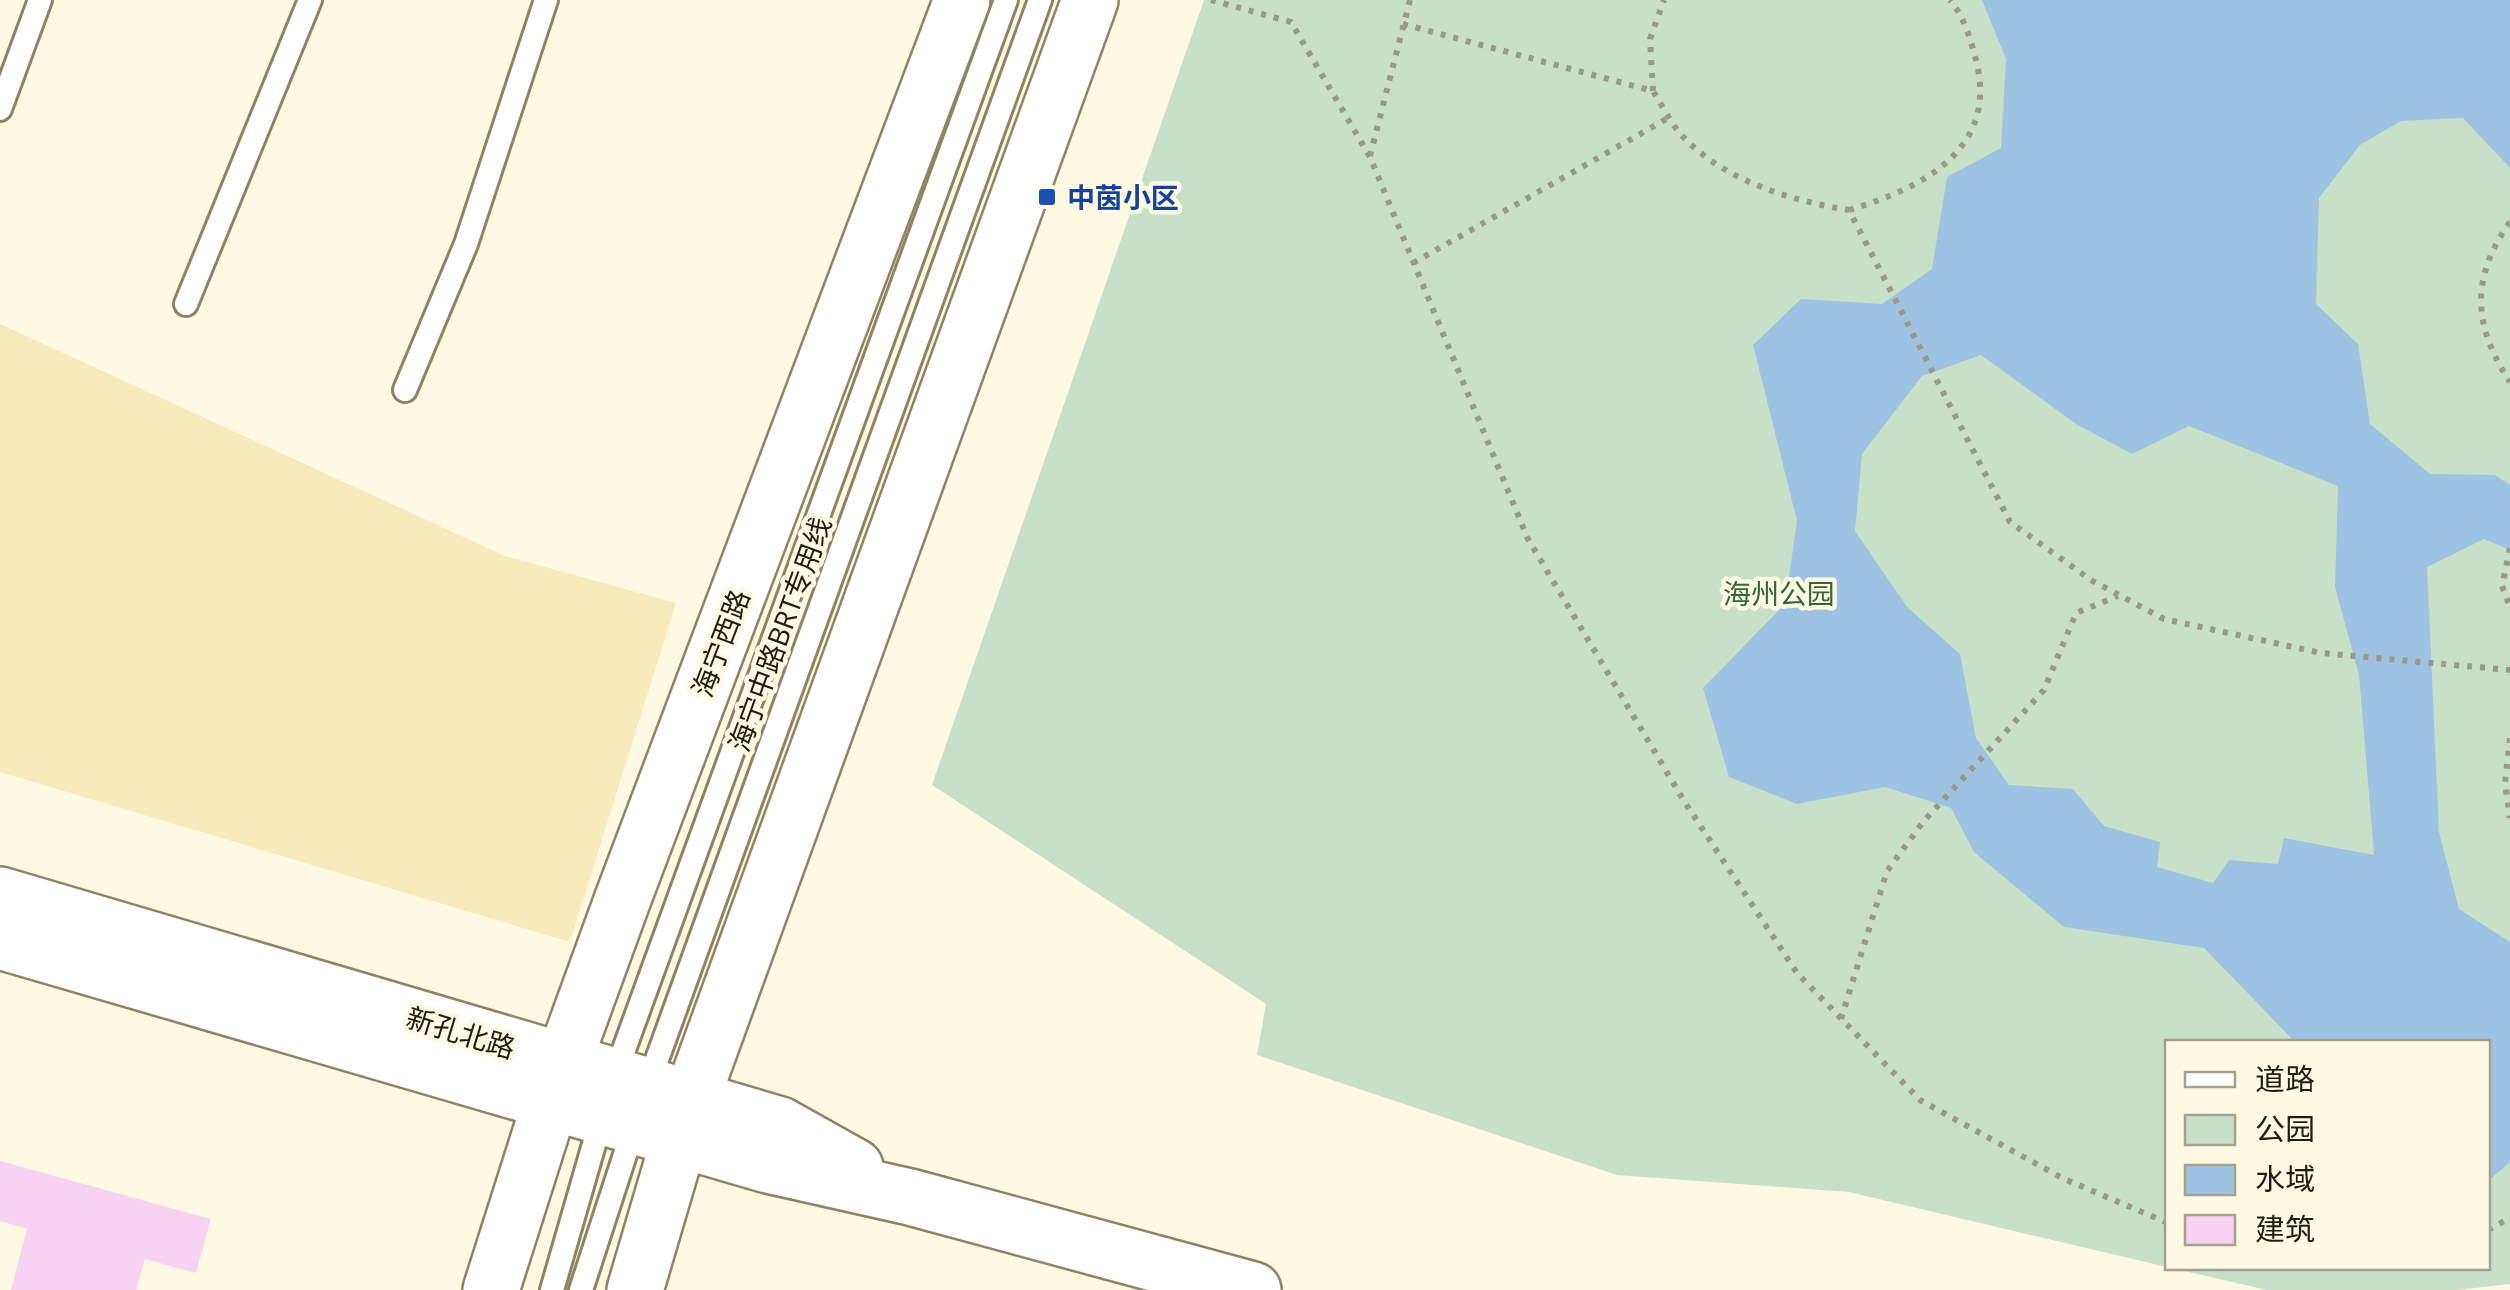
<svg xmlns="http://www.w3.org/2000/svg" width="2510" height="1290" viewBox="0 0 2510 1290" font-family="'Open Sans','Noto Sans SC',sans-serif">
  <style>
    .built { fill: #f7ebbe }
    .green { fill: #c7e1c8 }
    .water { fill: #9ec3e2; fill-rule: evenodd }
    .building { fill: #f7d2f2 }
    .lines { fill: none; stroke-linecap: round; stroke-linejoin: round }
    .lane-casing { stroke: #8c8462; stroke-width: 28 }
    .secondary-casing { stroke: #8c8462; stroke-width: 60 }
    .primary-casing { stroke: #8c8462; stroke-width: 60 }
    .path { stroke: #9d9886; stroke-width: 6; stroke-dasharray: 5 8; stroke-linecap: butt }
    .lane { stroke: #fff; stroke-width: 22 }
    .secondary { stroke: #fff; stroke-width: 55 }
    .primary { stroke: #fff; stroke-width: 55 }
    .transit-dot { fill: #1a4fb4; stroke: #fef9e2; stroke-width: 4 }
    .labels { text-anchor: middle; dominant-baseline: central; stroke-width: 9; stroke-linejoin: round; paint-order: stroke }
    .transit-label { font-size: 28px; font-weight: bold; fill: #164399; stroke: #fef9e2; text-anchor: start }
    .park-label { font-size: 28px; fill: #336538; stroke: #fef9e2 }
    .street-label { font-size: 28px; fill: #201c0f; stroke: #fef9e2 }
  </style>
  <rect width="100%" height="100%" fill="#fef9e2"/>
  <path class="built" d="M 0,324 L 505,556 L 676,603 L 570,942 L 0,772 Z"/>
  <path class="green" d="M 1204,0 L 2510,0 L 2510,1284 L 2458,1290 L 2267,1290 L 2171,1268 L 2488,1268 L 2488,1042 L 2168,1042 L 2167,1267 L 1849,1192 L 1617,1175 L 1257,1055 L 1266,1004 L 932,785 Z"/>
  <path class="water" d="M 1982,0 L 2510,0 L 2510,168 L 2463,118 L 2401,121 L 2360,145 L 2319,198 L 2316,304 L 2358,344 L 2370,424 L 2430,474 L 2495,475 L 2510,485 L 2510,550 L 2484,539 L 2427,567 L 2439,832 L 2459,909 L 2510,942 L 2510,1162 L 2488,1181 L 2488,1042 L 2295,1042 L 2204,948 L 2064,927 L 1974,852 L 1951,808 L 1885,787 L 1797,804 L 1729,777 L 1703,688 L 1785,604 L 1797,521 L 1753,345 L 1801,299 L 1882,304 L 1932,269 L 1947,177 L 2001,148 L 2006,59 ZM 1981,355 L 2076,424 L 2132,454 L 2189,426 L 2338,486 L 2335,587 L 2359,675 L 2374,855 L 2284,838 L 2278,864 L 2229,860 L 2213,883 L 2157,867 L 2160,842 L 2104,826 L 2073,789 L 2009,785 L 1976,738 L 1960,654 L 1907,607 L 1855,531 L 1862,454 L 1922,376 Z"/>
  <path class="building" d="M 0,1161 L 211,1219 L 196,1273 L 145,1259 L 136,1290 L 11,1290 L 27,1229 L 0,1221 Z"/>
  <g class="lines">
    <g class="lane-casing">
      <g id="lane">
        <path d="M 0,109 L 40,0"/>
        <path d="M 186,304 L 310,0"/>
        <path d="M 405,390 L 466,244 L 546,0"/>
        <path d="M 614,1077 L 1006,0"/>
        <path d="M 647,1087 L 1040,0"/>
        <path d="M 552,1290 L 603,1113"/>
        <path d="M 581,1290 L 634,1127"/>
      </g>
    </g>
    <g class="secondary-casing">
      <g id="secondary">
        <path d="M 0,895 L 780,1125 L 855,1167"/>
        <path d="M 0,941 L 768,1165 L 910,1197 L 1253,1290"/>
      </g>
    </g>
    <g class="primary-casing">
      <g id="primary">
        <path d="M 491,1290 L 563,1063 L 622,901 L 962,0"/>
        <path d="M 635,1290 L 691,1100 L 1090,0"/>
      </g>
    </g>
    <g class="path">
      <path d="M 1211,0 L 1291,22 L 1370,157 L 1528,539 L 1684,801 L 1797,973 L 1920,1100 L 2062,1178 L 2168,1223"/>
      <path d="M 1403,24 L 1653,91 C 1661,104 1669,119 1678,131 C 1718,179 1791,201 1849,210 L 2010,522 L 2091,580 L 2164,619 L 2321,653 L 2510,670"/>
      <path d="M 1653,91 L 1650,39 L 1664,0"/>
      <path d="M 1370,156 L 1410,0"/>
      <path d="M 1849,210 C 1919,189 1997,152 1977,64 C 1971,41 1965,18 1950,0"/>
      <path d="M 2510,222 C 2470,278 2473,326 2510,382"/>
      <path d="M 1413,263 L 1670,117"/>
      <path d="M 2510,548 L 2502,586 L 2510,607"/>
      <path d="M 2510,738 L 2505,783 L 2510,818"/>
      <path d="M 1841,1019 L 1887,871 L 1923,822 L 2044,690 L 2076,613 L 2118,596"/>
      <path d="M 2488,1230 L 2510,1218"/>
    </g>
    <use href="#lane" class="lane"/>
    <use href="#secondary" class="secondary"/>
    <use href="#primary" class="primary"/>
  </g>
  <rect class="transit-dot" x="1037" y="187" width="20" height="20" rx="5"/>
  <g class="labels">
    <g class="transit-label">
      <text x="1067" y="197">中茵小区</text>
    </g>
    <g class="park-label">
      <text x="1779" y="593">海州公园</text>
    </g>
    <g class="street-label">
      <text transform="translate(779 634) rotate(-70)">海宁中路BRT专用线</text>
      <text transform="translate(720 643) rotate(-69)">海宁西路</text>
      <text transform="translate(461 1032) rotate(17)">新孔北路</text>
    </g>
  </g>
  <rect x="2165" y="1040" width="325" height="230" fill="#fef9e2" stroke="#a5a18e" stroke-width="2.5"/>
  <rect x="2185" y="1072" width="50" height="15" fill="#ffffff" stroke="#a5a18e" stroke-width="2.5"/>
  <text x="2255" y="1090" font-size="30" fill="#201c0f">道路</text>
  <rect x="2185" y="1115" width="50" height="30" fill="#c7e1c8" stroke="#a5a18e" stroke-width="2.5"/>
  <text x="2255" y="1140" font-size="30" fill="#201c0f">公园</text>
  <rect x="2185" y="1165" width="50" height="30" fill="#9ec3e2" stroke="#a5a18e" stroke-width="2.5"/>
  <text x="2255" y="1190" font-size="30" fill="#201c0f">水域</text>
  <rect x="2185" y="1215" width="50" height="30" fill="#f7d2f2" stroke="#a5a18e" stroke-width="2.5"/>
  <text x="2255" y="1240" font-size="30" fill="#201c0f">建筑</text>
</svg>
